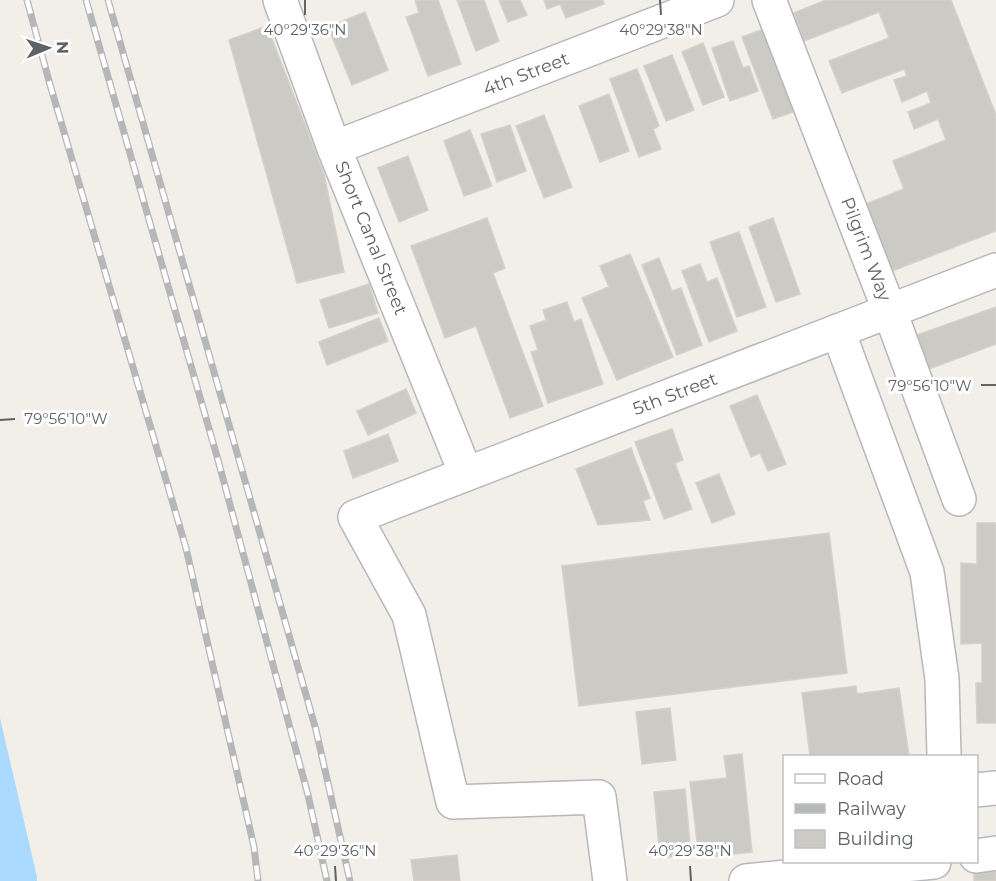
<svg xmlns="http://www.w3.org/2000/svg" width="996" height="881" viewBox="0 0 996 881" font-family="Montserrat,sans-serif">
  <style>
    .water { fill: #aadaff }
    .building { fill: #cccac5; stroke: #d6d1c6; stroke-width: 1.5 }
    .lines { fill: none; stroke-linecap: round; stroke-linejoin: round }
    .minor-casing { stroke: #b5b8bc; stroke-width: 36 }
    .minor { stroke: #fff; stroke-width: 33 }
    .rail-casing { stroke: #b6b7b8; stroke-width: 7 }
    .rail { stroke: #fff; stroke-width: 4.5; stroke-dasharray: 14; stroke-linecap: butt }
    .ticks { fill: none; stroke: #5f6368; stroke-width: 2 }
    .labels { text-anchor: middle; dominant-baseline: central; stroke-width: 6; stroke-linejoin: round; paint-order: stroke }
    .street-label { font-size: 18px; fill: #5f6368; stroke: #fff }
    .ticks-label { font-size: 15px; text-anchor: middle; fill: #5f6368; stroke: #fff; stroke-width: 6; stroke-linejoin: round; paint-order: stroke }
  </style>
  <rect width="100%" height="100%" fill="#f1efe8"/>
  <path class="water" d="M 0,718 L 37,877 L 37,881 L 0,881 Z"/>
  <g class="building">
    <path d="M 415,0 L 438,0 L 461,64 L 428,76 L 406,17 L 419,13 Z"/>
    <path d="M 457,0 L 484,0 L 499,41 L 476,51 Z"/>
    <path d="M 499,0 L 520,0 L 527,15 L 508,22 Z"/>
    <path d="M 544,0 L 603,0 L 604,4 L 566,18 L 560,4 L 547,9 Z"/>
    <path d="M 826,0 L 951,0 L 996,115 L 996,231 L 892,271 L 866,204 L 904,189 L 893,161 L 946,140 L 938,119 L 914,129 L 908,112 L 931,103 L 927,91 L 902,102 L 894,80 L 907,76 L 904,69 L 842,93 L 829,61 L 889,38 L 879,12 L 804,41 L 794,13 Z"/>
    <path d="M 365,12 L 388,70 L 352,85 L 328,27 Z"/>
    <path d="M 267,26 L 324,174 L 344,272 L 297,283 L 229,40 Z"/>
    <path d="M 769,27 L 801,109 L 773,119 L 742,37 Z"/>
    <path d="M 733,41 L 743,68 L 749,66 L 758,91 L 730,101 L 712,48 Z"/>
    <path d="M 703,43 L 724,97 L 703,105 L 682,52 Z"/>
    <path d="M 672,55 L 694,110 L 666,121 L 644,66 Z"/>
    <path d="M 637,69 L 659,126 L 653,129 L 661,149 L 639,157 L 610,79 Z"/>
    <path d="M 609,94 L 629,151 L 600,162 L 579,106 Z"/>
    <path d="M 544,115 L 572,187 L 544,198 L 516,126 Z"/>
    <path d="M 510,125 L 526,171 L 497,182 L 481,134 Z"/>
    <path d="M 470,130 L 492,186 L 464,196 L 444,141 Z"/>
    <path d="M 408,156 L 428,210 L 399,222 L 378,168 Z"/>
    <path d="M 487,218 L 505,268 L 493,273 L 543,406 L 510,418 L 476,326 L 445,338 L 411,246 Z"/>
    <path d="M 773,218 L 800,294 L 776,302 L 749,227 Z"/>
    <path d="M 739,232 L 766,307 L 737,317 L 710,242 Z"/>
    <path d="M 630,254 L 673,357 L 617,380 L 582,298 L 609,287 L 600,266 Z"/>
    <path d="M 659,258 L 672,291 L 681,288 L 702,345 L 677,355 L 642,265 Z"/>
    <path d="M 700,264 L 707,282 L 717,278 L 737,331 L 709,342 L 682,271 Z"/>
    <path d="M 369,284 L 378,313 L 329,328 L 320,300 Z"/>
    <path d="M 567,302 L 574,322 L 581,319 L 603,384 L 548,403 L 531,352 L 538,350 L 530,326 L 546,320 L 543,310 Z"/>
    <path d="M 996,307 L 996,344 L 929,369 L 917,335 Z"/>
    <path d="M 379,318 L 388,341 L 327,365 L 319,342 Z"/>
    <path d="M 406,389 L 416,413 L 368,435 L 357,411 Z"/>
    <path d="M 757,395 L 786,464 L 768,471 L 760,453 L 751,457 L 730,406 Z"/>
    <path d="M 672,429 L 683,460 L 675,463 L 692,509 L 664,519 L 635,442 Z"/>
    <path d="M 388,434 L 398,461 L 353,478 L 344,451 Z"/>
    <path d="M 631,448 L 650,498 L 643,501 L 650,520 L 598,525 L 576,469 Z"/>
    <path d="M 719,474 L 735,514 L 712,523 L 696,483 Z"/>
    <path d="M 977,523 L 996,523 L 996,723 L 977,723 L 976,683 L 982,683 L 982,643 L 961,644 L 961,563 L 977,564 Z"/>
    <path d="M 829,533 L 847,673 L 579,706 L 562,566 Z"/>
    <path d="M 856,686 L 857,694 L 899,688 L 909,756 L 810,756 L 802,693 Z"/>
    <path d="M 670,708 L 676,760 L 642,764 L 636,712 Z"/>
    <path d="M 742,754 L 752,852 L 699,858 L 690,782 L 727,778 L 724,756 Z"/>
    <path d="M 685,789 L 691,855 L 660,858 L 654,792 Z"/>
    <path d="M 457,855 L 460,881 L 414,881 L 411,860 Z"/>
    <path d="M 996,865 L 996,881 L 974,881 L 974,868 Z"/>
  </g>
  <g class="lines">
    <g class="minor-casing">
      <g id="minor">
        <path d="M 280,0 L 334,148 L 466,474"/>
        <path d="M 769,0 L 890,312 L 959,499"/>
        <path d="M 334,148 L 717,0"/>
        <path d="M 838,331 L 927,572 L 942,679 L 944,756"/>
        <path d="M 976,790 L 996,788"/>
        <path d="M 976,856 L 996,853"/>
        <path d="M 610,881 L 599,797 L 453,802 L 409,615 L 355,517 L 996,270"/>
        <path d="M 746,881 L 934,862"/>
      </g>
    </g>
    <use href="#minor" class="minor"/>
    <g class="rail-casing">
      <g id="rail">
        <path d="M 27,0 L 49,81 L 186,548 L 254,847 L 258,881"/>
        <path d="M 86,0 L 218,460 L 308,795 L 327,881"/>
        <path d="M 108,0 L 316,730 L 350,881"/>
      </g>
    </g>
    <use href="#rail" class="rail"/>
  </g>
  <path class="ticks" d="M 305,0 L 305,15M 660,0 L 661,15M 981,385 L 996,385M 0,420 L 15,419M 335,866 L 336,881M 690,866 L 691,881"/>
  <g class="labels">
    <g class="street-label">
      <text transform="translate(526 74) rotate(-21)">4th Street</text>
      <text transform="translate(371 238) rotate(68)">Short Canal Street</text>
      <text transform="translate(866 249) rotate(69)">Pilgrim Way</text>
      <text transform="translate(675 394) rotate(-21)">5th Street</text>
    </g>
  </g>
  <g class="ticks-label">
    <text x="305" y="35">40°29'36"N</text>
    <text x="661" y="35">40°29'38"N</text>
    <text x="930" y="391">79°56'10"W</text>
    <text x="66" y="424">79°56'10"W</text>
    <text x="335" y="856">40°29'36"N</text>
    <text x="690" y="856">40°29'38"N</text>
  </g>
  <rect x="783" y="755" width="195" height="108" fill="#ffffff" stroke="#bfc1c3" stroke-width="1.5"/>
  <rect x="795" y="774" width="30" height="9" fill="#ffffff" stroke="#bfc1c3" stroke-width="1.5"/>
  <text x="837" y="785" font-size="18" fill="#5f6368">Road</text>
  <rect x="795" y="804" width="30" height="9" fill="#b6b7b8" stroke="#bfc1c3" stroke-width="1.5"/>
  <text x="837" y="815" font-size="18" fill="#5f6368">Railway</text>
  <rect x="795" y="830" width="30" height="18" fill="#cccac5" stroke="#bfc1c3" stroke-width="1.5"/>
  <text x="837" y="845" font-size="18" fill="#5f6368">Building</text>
  <g transform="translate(48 48) rotate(88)" stroke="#ffffff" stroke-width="4.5" paint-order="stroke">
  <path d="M0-4.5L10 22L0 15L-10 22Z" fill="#5f6368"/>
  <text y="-9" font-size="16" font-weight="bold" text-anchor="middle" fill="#5f6368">N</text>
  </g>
</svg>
